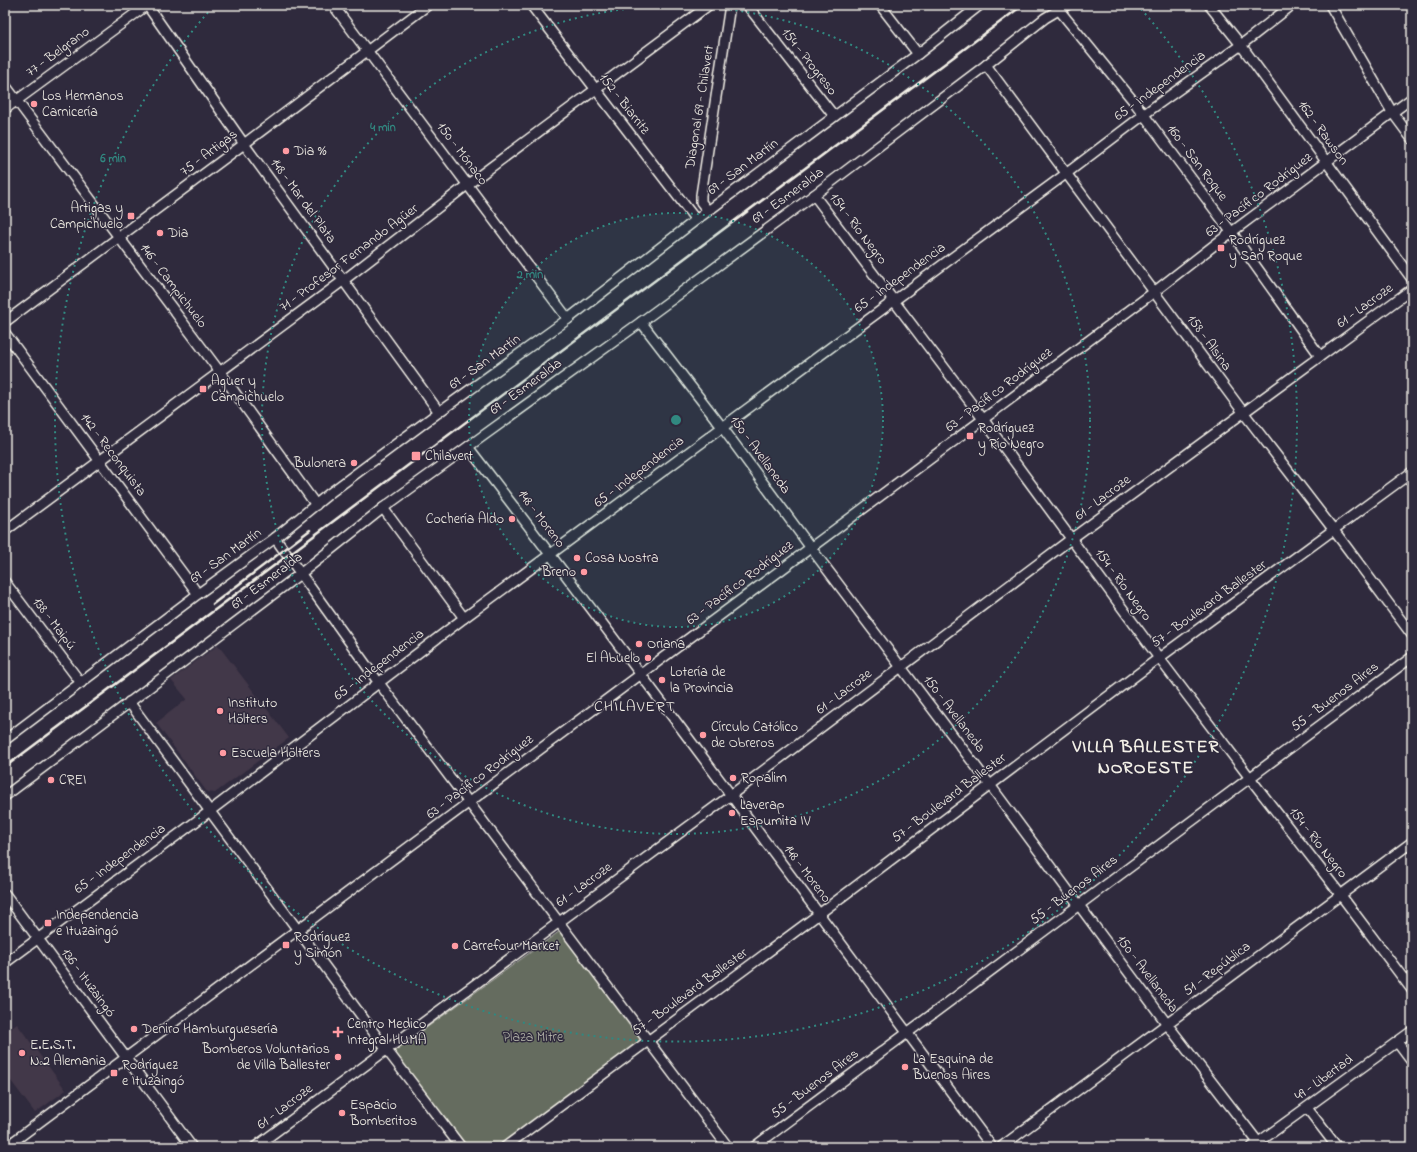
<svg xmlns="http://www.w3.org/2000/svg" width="1417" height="1152" viewBox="0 0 1417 1152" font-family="'Indie Flower',sans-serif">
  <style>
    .built { fill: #423748 }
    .green { fill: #656c5f; stroke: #acaea4 }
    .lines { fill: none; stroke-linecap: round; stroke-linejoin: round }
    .minor-casing { stroke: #f4f1e8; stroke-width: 12 }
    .minor { stroke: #2f2a3d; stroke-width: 9 }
    .rail { stroke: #f4f1e8; stroke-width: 2.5 }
    .ring { fill: none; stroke: #318880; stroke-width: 2; stroke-dasharray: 2 4 }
    .poi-dot { fill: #ff9aa2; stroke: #2f2a3d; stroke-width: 1.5 }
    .labels { text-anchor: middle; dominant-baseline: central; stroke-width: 3; stroke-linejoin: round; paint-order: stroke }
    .street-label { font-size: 14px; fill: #f4f1e8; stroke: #2f2a3d }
    .poi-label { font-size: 14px; fill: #f4f1e8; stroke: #2f2a3d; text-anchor: start }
    .park-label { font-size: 14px; fill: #b4b5aa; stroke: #2f2a3d }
    .quarter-label { font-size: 16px; letter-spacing: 1px; fill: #f4f1e8; stroke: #2f2a3d }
    .district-label { font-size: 18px; font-weight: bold; letter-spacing: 1px; fill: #f4f1e8; stroke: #2f2a3d }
    .centre { fill: #318880; stroke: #2f2a3d; stroke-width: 2 }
    .ring-label { font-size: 12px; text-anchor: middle; font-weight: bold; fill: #318880; stroke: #2f2a3d; stroke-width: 3; stroke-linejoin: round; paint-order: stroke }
  </style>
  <rect width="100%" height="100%" fill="#2f2a3d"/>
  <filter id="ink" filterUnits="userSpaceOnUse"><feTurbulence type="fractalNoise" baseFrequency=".025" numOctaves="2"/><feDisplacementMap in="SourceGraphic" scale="8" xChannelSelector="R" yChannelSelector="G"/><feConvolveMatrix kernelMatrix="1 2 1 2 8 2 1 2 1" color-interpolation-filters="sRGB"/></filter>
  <g filter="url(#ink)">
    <g class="built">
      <path d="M 218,645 L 289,738 L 215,793 L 207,792 L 156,723 L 187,699 L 171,680 Z"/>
      <path d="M 17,1024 L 66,1090 L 35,1113 L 5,1073 L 5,1033 Z"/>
    </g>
    <path class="green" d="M 560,931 L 644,1042 L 498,1147 L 465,1147 L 393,1052 Z"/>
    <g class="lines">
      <g class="minor-casing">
        <g id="minor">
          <path d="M 147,5 L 244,144 L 439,412"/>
          <path d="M 333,5 L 568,319"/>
          <path d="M 531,5 L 696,220"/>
          <path d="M 747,5 L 834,116"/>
          <path d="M 880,5 L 918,54"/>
          <path d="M 1055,5 L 1135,103 L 1232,233 L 1320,356"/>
          <path d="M 1209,5 L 1241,45 L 1412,279"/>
          <path d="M 1330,5 L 1392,112 L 1412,139"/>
          <path d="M 986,65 L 1243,412 L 1333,529 L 1412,635"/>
          <path d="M 5,85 L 220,372 L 316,505"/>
          <path d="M 5,109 L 147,5"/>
          <path d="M 814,195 L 983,419 L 1159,658 L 1250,778 L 1340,894 L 1412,990"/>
          <path d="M 708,211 L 701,202 L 701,195 L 730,5"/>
          <path d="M 5,322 L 244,144 L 428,5"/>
          <path d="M 641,322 L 722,427 L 811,548 L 990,785 L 1167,1024 L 1258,1142"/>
          <path d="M 5,333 L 198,594"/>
          <path d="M 468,447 C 646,678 818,913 992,1147"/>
          <path d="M 383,508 L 464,618"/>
          <path d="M 5,531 L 344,280 L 467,185 L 709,5"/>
          <path d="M 275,538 L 379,683 L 728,1147"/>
          <path d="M 5,582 L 81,683"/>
          <path d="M 129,702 L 386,1049 L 461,1147"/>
          <path d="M 5,740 L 198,594 L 275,538 L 330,493 L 439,412 L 568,319 L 696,220 L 918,54 L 980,5"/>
          <path d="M 5,796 L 300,574 L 383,508 L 641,322 L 814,195 L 986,65 L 1045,18 L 1067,5"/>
          <path d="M 5,894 L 192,1147"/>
          <path d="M 5,963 L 210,811 L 464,618 L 1067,173 L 1154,107 L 1241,45 L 1292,5"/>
          <path d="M 1397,1042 L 1412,1062"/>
          <path d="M 1307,1108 L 1337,1147"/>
          <path d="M 6,1147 L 1154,292 L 1217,243 L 1412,98"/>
          <path d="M 255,1147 L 731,795 L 1071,539 L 1412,289"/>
          <path d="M 505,1147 L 819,914 L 1159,658 L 1412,472"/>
          <path d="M 754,1147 L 1412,657"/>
          <path d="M 1001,1147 L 1412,842"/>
          <path d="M 1252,1147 L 1412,1031"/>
        </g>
      </g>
      <use href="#minor" class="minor"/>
      <g class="rail">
        <path d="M 213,604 L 310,530"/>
        <path d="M 5,767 L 1023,5"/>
      </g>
    </g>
  </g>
  <circle cx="676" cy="420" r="207" fill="#318880" fill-opacity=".12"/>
  <g class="ring">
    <circle cx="676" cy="420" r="207"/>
    <circle cx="676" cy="420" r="414"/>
    <path d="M1141 9A621 621 0 1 1 211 9"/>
  </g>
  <g class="poi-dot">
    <circle cx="34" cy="104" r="4"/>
    <circle cx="286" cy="151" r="4"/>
    <rect x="127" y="212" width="8" height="8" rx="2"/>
    <circle cx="160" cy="233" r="4"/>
    <rect x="1217" y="244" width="8" height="8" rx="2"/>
    <rect x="199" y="385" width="8" height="8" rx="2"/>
    <rect x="966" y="432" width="8" height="8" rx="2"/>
    <rect x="411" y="451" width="10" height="10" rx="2"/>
    <circle cx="354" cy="463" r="4"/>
    <circle cx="512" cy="519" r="4"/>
    <circle cx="577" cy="558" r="4"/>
    <circle cx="584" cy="572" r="4"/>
    <circle cx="639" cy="644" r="4"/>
    <circle cx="648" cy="658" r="4"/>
    <circle cx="662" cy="680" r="4"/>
    <circle cx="220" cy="711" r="4"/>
    <circle cx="703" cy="735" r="4"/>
    <circle cx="223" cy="753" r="4"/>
    <circle cx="733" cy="778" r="4"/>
    <circle cx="51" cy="780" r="4"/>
    <circle cx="732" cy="813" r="4"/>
    <rect x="44" y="919" width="8" height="8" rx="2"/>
    <rect x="282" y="941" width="8" height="8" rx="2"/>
    <circle cx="455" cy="946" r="4"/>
    <circle cx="134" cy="1029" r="4"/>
    <path d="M336 1026h4v4h4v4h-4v4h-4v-4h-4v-4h4z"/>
    <circle cx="22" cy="1053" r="4"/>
    <circle cx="338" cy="1057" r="4"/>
    <circle cx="905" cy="1067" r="4"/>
    <rect x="110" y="1069" width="8" height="8" rx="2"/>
    <circle cx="342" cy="1113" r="4"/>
  </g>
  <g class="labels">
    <g class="street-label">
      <text transform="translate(58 52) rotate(-36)">77 - Belgrano</text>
      <text transform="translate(809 62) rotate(52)">154 - Progreso</text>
      <text transform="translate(1160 86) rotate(-36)">65 - Independencia</text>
      <text transform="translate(624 104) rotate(52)">152 - Biarritz</text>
      <text transform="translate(700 107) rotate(-81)">Diagonal 69 - Chilavert</text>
      <text transform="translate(1323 133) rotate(54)">162 - Rawson</text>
      <text transform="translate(209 153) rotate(-37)">75 - Artigas</text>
      <text transform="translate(462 154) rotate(53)">150 - Mónaco</text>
      <text transform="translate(1197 163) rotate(53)">160 - San Roque</text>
      <text transform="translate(743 167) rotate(-37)">69 - San Martín</text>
      <text transform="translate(1259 195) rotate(-37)">63 - Pacífico Rodríguez</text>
      <text transform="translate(788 196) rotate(-36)">69 - Esmeralda</text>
      <text transform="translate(303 201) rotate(54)">148 - Mar del Plata</text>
      <text transform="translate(858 229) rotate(53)">154 - Río Negro</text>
      <text transform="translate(349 258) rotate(-37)">71 - Profesor Fernando Agüer</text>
      <text transform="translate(900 278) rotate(-36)">65 - Independencia</text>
      <text transform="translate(173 286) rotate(53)">146 - Campichuelo</text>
      <text transform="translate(1365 306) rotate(-36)">61 - Lacroze</text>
      <text transform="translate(1209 343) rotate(54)">158 - Alsina</text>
      <text transform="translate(485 362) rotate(-36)">69 - San Martín</text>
      <text transform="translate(526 387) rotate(-36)">69 - Esmeralda</text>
      <text transform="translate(999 390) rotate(-37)">63 - Pacífico Rodríguez</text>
      <text transform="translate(113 455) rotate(53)">142 - Reconquista</text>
      <text transform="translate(760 455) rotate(54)">150 - Avellaneda</text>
      <text transform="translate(639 472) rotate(-37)">65 - Independencia</text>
      <text transform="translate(1103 498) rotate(-37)">61 - Lacroze</text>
      <text transform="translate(541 519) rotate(53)">148 - Moreno</text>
      <text transform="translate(226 556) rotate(-36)">69 - San Martín</text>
      <text transform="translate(267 581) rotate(-37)">69 - Esmeralda</text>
      <text transform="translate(740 583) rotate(-37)">63 - Pacífico Rodríguez</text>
      <text transform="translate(1123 585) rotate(54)">154 - Río Negro</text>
      <text transform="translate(1209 604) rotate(-36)">57 - Boulevard Ballester</text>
      <text transform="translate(54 624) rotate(53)">138 - Maipú</text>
      <text transform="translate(379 665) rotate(-37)">65 - Independencia</text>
      <text transform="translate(844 692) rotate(-37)">61 - Lacroze</text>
      <text transform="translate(1335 697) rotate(-37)">55 - Buenos Aires</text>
      <text transform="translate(954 714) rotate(53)">150 - Avellaneda</text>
      <text transform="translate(480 777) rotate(-37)">63 - Pacífico Rodríguez</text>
      <text transform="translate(949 798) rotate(-37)">57 - Boulevard Ballester</text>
      <text transform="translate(1318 843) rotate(52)">154 - Río Negro</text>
      <text transform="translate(120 859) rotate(-36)">65 - Independencia</text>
      <text transform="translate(807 874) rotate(53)">148 - Moreno</text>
      <text transform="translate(584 885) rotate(-36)">61 - Lacroze</text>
      <text transform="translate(1074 890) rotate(-37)">55 - Buenos Aires</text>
      <text transform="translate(1217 969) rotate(-37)">51 - República</text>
      <text transform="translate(1147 974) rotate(53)">150 - Avellaneda</text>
      <text transform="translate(88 983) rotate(54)">136 - Ituzaingó</text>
      <text transform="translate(690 992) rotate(-36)">57 - Boulevard Ballester</text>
      <text transform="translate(1324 1078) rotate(-36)">49 - Libertad</text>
      <text transform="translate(815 1084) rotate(-37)">55 - Buenos Aires</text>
      <text transform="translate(285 1107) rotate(-37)">61 - Lacroze</text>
    </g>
    <g class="poi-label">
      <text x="42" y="96">Los Hermanos<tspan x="42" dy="16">Carnicería</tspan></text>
      <text x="294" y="151">Dia %</text>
      <text x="123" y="208" text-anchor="end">Artigas y<tspan x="123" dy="16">Campichuelo</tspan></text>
      <text x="168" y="233">Dia</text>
      <text x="1229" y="240">Rodríguez<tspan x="1229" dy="16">y San Roque</tspan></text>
      <text x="211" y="381">Aguer y<tspan x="211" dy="16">Campichuelo</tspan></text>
      <text x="978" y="428">Rodríguez<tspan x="978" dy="16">y Río Negro</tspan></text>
      <text x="425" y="456">Chilavert</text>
      <text x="346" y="463" text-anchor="end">Bulonera</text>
      <text x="504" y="519" text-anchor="end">Cochería Aldo</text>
      <text x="585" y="558">Cosa Nostra</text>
      <text x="576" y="572" text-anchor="end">Breno</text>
      <text x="647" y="644">Oriana</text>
      <text x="640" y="658" text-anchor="end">El Abuelo</text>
      <text x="670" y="672">Lotería de<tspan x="670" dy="16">la Provincia</tspan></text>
      <text x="228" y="703">Instituto<tspan x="228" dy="16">Hölters</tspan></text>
      <text x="711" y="727">Círculo Católico<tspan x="711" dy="16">de Obreros</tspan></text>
      <text x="231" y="753">Escuela Hölters</text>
      <text x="741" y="778">Ropalim</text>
      <text x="59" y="780">CREI</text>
      <text x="740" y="805">Laverap<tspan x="740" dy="16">Espumita IV</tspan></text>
      <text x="56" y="915">Independencia<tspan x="56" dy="16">e Ituzaingó</tspan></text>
      <text x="294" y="937">Rodríguez<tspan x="294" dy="16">y Simón</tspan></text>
      <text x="463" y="946">Carrefour Market</text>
      <text x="347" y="1024">Centro Medico<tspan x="347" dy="16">Integral HUMA</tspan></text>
      <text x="142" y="1029">Deniro Hamburguesería</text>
      <text x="30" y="1045">E.E.S.T.<tspan x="30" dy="16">Nº2 Alemania</tspan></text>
      <text x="330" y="1049" text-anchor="end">Bomberos Voluntarios<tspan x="330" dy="16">de Villa Ballester</tspan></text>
      <text x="913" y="1059">La Esquina de<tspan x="913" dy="16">Buenos Aires</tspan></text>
      <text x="122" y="1065">Rodríguez<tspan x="122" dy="16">e Ituzaingó</tspan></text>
      <text x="350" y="1105">Espacio<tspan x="350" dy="16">Bomberitos</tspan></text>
    </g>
    <g class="park-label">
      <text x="533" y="1037">Plaza Mitre</text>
    </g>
    <g class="quarter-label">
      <text x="635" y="707">CHILAVERT</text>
    </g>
    <g class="district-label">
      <text x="1146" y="748">VILLA BALLESTER<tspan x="1146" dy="21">NOROESTE</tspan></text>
    </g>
  </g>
  <circle cx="676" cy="420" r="6" class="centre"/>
  <g class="ring-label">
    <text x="383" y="131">4 min</text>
    <text x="113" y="162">6 min</text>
    <text x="530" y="278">2 min</text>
  </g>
  <rect width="1417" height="1152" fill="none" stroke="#2f2a3d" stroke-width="20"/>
  <rect x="10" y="10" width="1397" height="1132" fill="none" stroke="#f4f1e8" stroke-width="1.5" filter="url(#ink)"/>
</svg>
